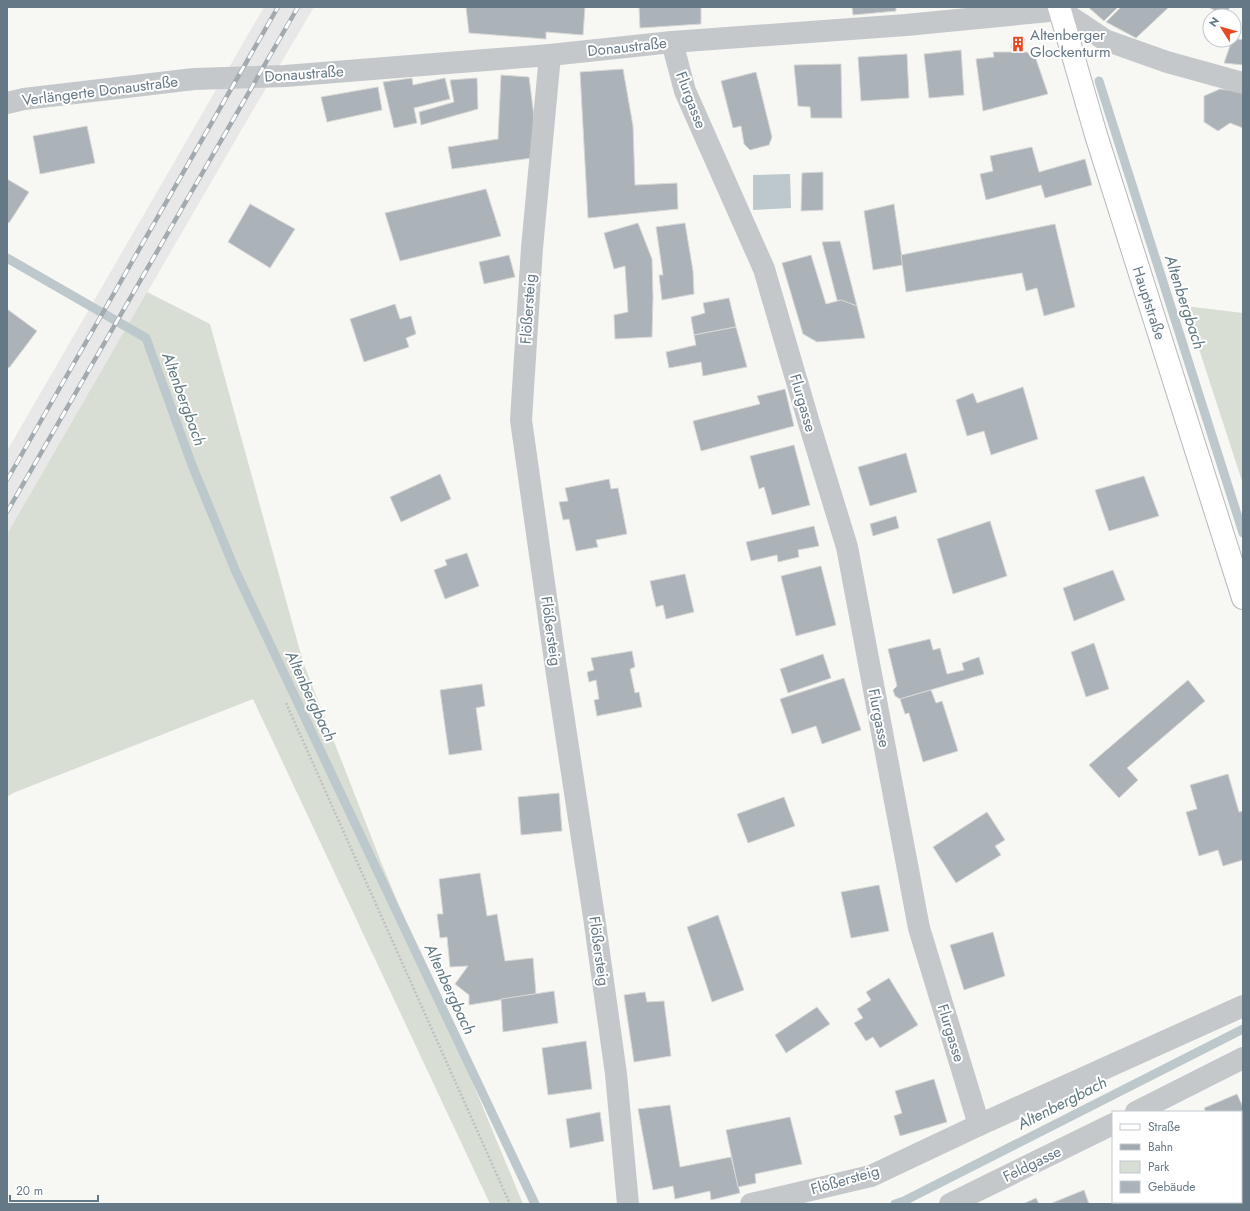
<svg xmlns="http://www.w3.org/2000/svg" width="1250" height="1211" viewBox="0 0 1250 1211" font-family="Jost,sans-serif">
  <style>
    .built { fill: #e7e8e7 }
    .green { fill: #d8ded4 }
    .water { fill: #bcc8cc }
    .lines { fill: none; stroke-linecap: round; stroke-linejoin: round }
    .stream { stroke: #bcc8cc; stroke-width: 9 }
    .building { fill: #abb3b9; stroke: #d8d8d6 }
    .secondary-casing { stroke: #b4babe; stroke-width: 24 }
    .path { stroke: #bec0c2; stroke-width: 2.5; stroke-dasharray: 2 2; stroke-linecap: butt }
    .street { stroke: #c4c8cb; stroke-width: 22 }
    .secondary { stroke: #fff; stroke-width: 22 }
    .rail-casing { stroke: #a2aaaf; stroke-width: 4.5 }
    .rail { stroke: #fff; stroke-width: 3; stroke-dasharray: 9; stroke-linecap: butt }
    .labels { text-anchor: middle; dominant-baseline: central; stroke-width: 4; stroke-linejoin: round; paint-order: stroke }
    .poi-label { font-size: 15px; fill: #657885; stroke: #fff; text-anchor: start }
    .street-label { font-size: 15px; fill: #657885; stroke: #fff }
    .water-label { font-size: 16px; font-style: italic; fill: #607a81; stroke: #fff }
  </style>
  <rect width="100%" height="100%" fill="#f7f7f3"/>
  <path class="built" d="M 264,7 L 314,7 L 246,122 L 7,534 L 7,451 Z"/>
  <g class="green">
    <path d="M 147,292 L 210,324 L 303,662 L 381,862 L 523,1204 L 490,1204 L 253,699 L 13,793 L 7,797 L 7,534 Z"/>
    <path d="M 1185,306 L 1243,313 L 1243,484 Z"/>
  </g>
  <path class="water" d="M 790,174 L 791,208 L 753,210 L 753,175 Z"/>
  <g class="lines">
    <g class="stream">
      <path d="M 1099,81 L 1243,533"/>
      <path d="M 7,258 L 146,338 L 192,465 L 236,572 L 535,1204"/>
      <path d="M 895,1204 L 904,1201 L 1243,1029"/>
    </g>
  </g>
  <g class="building">
    <path d="M 466,7 L 585,7 L 583,35 L 546,32 L 546,39 L 469,33 Z"/>
    <path d="M 639,7 L 701,7 L 701,24 L 640,28 Z"/>
    <path d="M 852,7 L 896,7 L 896,11 L 853,15 Z"/>
    <path d="M 1088,7 L 1118,7 L 1104,21 Z"/>
    <path d="M 1121,7 L 1169,7 L 1136,38 L 1106,22 Z"/>
    <path d="M 1208,7 L 1230,7 L 1225,16 Z"/>
    <path d="M 1013,36 L 1025,39 L 1022,50 L 1011,48 Z"/>
    <path d="M 1234,38 L 1243,40 L 1243,65 L 1224,63 L 1232,40 L 1234,40 Z"/>
    <path d="M 961,50 L 964,95 L 929,98 L 924,54 Z"/>
    <path d="M 993,52 L 1027,52 L 1036,59 L 1048,94 L 983,111 L 976,59 L 994,57 Z"/>
    <path d="M 907,54 L 909,98 L 861,101 L 858,57 Z"/>
    <path d="M 841,64 L 842,118 L 811,118 L 810,107 L 798,106 L 794,65 Z"/>
    <path d="M 623,69 L 633,126 L 635,185 L 677,183 L 678,209 L 588,218 L 580,72 Z"/>
    <path d="M 756,72 L 772,137 L 769,145 L 750,150 L 744,144 L 741,126 L 733,128 L 721,81 Z"/>
    <path d="M 501,75 L 529,77 L 535,124 L 532,158 L 452,169 L 448,147 L 498,139 Z"/>
    <path d="M 412,78 L 413,85 L 445,78 L 450,99 L 414,108 L 417,123 L 394,128 L 383,82 Z"/>
    <path d="M 477,78 L 478,109 L 421,125 L 419,112 L 454,102 L 450,80 Z"/>
    <path d="M 378,87 L 382,110 L 327,122 L 321,97 Z"/>
    <path d="M 1220,89 L 1243,92 L 1243,147 L 1243,128 L 1230,123 L 1218,131 L 1204,122 L 1204,96 Z"/>
    <path d="M 87,126 L 95,163 L 40,174 L 33,136 Z"/>
    <path d="M 1032,147 L 1039,172 L 1085,159 L 1092,185 L 1045,198 L 1041,185 L 986,200 L 980,174 L 993,171 L 990,156 Z"/>
    <path d="M 823,172 L 823,210 L 801,211 L 802,173 Z"/>
    <path d="M 7,179 L 29,192 L 9,223 L 7,222 Z"/>
    <path d="M 486,189 L 501,236 L 400,261 L 385,213 Z"/>
    <path d="M 250,204 L 295,229 L 270,268 L 228,242 Z"/>
    <path d="M 894,204 L 903,265 L 873,270 L 864,211 Z"/>
    <path d="M 638,223 L 652,259 L 653,297 L 652,337 L 615,339 L 614,315 L 628,312 L 625,266 L 614,269 L 604,233 Z"/>
    <path d="M 685,223 L 693,271 L 694,294 L 662,300 L 659,275 L 663,275 L 656,227 Z"/>
    <path d="M 1055,224 L 1075,307 L 1044,316 L 1037,288 L 1026,291 L 1022,273 L 906,292 L 901,255 Z"/>
    <path d="M 840,241 L 857,306 L 837,300 L 822,242 Z"/>
    <path d="M 509,255 L 515,277 L 484,284 L 479,262 Z"/>
    <path d="M 811,255 L 826,304 L 841,300 L 857,306 L 865,338 L 817,342 L 803,334 L 782,263 Z"/>
    <path d="M 729,298 L 736,327 L 694,335 L 691,317 L 705,313 L 703,303 Z"/>
    <path d="M 395,304 L 400,319 L 411,316 L 416,334 L 406,338 L 409,347 L 364,362 L 350,319 Z"/>
    <path d="M 7,309 L 37,331 L 9,368 L 7,366 Z"/>
    <path d="M 736,327 L 747,367 L 703,376 L 701,362 L 669,368 L 666,352 L 696,345 L 694,335 Z"/>
    <path d="M 1023,387 L 1038,439 L 991,455 L 984,431 L 967,436 L 956,400 L 973,393 L 977,403 Z"/>
    <path d="M 785,389 L 794,426 L 701,451 L 693,421 L 760,404 L 757,396 Z"/>
    <path d="M 794,445 L 810,505 L 772,515 L 764,487 L 759,489 L 750,456 Z"/>
    <path d="M 906,453 L 917,492 L 870,506 L 858,467 Z"/>
    <path d="M 440,474 L 451,499 L 401,522 L 390,497 Z"/>
    <path d="M 1144,476 L 1159,516 L 1109,531 L 1095,490 Z"/>
    <path d="M 609,479 L 611,489 L 618,488 L 627,534 L 596,540 L 598,547 L 576,551 L 569,519 L 563,520 L 559,502 L 568,501 L 565,488 Z"/>
    <path d="M 896,516 L 899,528 L 873,536 L 870,524 Z"/>
    <path d="M 990,521 L 1007,576 L 953,594 L 937,539 Z"/>
    <path d="M 814,526 L 819,546 L 798,550 L 799,557 L 778,562 L 777,555 L 751,561 L 746,542 Z"/>
    <path d="M 467,553 L 479,586 L 445,599 L 434,570 L 447,565 L 445,560 Z"/>
    <path d="M 821,566 L 836,625 L 796,636 L 781,576 Z"/>
    <path d="M 1113,570 L 1125,600 L 1074,621 L 1063,588 Z"/>
    <path d="M 685,574 L 694,612 L 666,619 L 663,605 L 656,607 L 650,581 Z"/>
    <path d="M 930,639 L 933,650 L 940,648 L 947,674 L 964,670 L 962,663 L 979,657 L 984,674 L 900,699 L 895,696 L 893,690 L 897,686 L 888,649 Z"/>
    <path d="M 1094,643 L 1109,689 L 1086,697 L 1071,652 Z"/>
    <path d="M 632,651 L 635,667 L 630,669 L 635,693 L 639,692 L 642,707 L 597,716 L 594,700 L 599,699 L 596,680 L 589,682 L 587,672 L 594,670 L 591,658 Z"/>
    <path d="M 823,654 L 831,678 L 788,693 L 780,669 Z"/>
    <path d="M 844,678 L 861,730 L 822,744 L 816,726 L 792,734 L 780,699 Z"/>
    <path d="M 1188,680 L 1205,701 L 1127,768 L 1138,780 L 1119,798 L 1089,765 Z"/>
    <path d="M 482,684 L 485,706 L 476,708 L 482,750 L 449,755 L 440,690 Z"/>
    <path d="M 931,690 L 936,703 L 942,701 L 958,751 L 923,762 L 909,713 L 905,714 L 900,699 Z"/>
    <path d="M 1228,774 L 1239,812 L 1243,811 L 1243,860 L 1223,866 L 1218,850 L 1199,856 L 1186,812 L 1197,809 L 1190,785 Z"/>
    <path d="M 559,793 L 562,831 L 521,835 L 518,797 Z"/>
    <path d="M 784,797 L 795,826 L 748,843 L 737,814 Z"/>
    <path d="M 987,812 L 1005,840 L 995,846 L 1001,855 L 956,883 L 933,847 Z"/>
    <path d="M 480,873 L 487,916 L 497,914 L 505,961 L 533,958 L 536,994 L 469,1005 L 469,995 L 455,984 L 468,966 L 450,967 L 447,937 L 440,938 L 437,914 L 443,914 L 439,879 Z"/>
    <path d="M 879,885 L 889,931 L 851,938 L 841,892 Z"/>
    <path d="M 718,915 L 744,990 L 712,1002 L 687,927 Z"/>
    <path d="M 993,932 L 1005,976 L 964,990 L 950,945 Z"/>
    <path d="M 889,978 L 918,1025 L 880,1048 L 873,1037 L 866,1041 L 854,1023 L 863,1018 L 857,1009 L 871,1000 L 866,992 Z"/>
    <path d="M 554,991 L 558,1023 L 503,1032 L 501,999 Z"/>
    <path d="M 645,992 L 647,1002 L 664,1001 L 671,1056 L 634,1062 L 624,995 Z"/>
    <path d="M 817,1007 L 830,1024 L 786,1053 L 775,1035 Z"/>
    <path d="M 586,1041 L 592,1089 L 548,1095 L 542,1048 Z"/>
    <path d="M 934,1079 L 947,1122 L 900,1136 L 894,1116 L 902,1113 L 895,1091 Z"/>
    <path d="M 1237,1094 L 1243,1107 L 1243,1204 L 1241,1200 L 1241,1112 L 1206,1112 L 1204,1108 Z"/>
    <path d="M 670,1105 L 680,1167 L 731,1157 L 740,1193 L 711,1200 L 710,1191 L 675,1199 L 673,1186 L 653,1190 L 638,1109 Z"/>
    <path d="M 600,1112 L 604,1141 L 570,1148 L 566,1119 Z"/>
    <path d="M 790,1117 L 802,1164 L 755,1174 L 756,1183 L 738,1187 L 726,1130 Z"/>
    <path d="M 1084,1190 L 1089,1204 L 1052,1203 Z"/>
    <path d="M 1036,1198 L 1039,1204 L 1023,1204 Z"/>
  </g>
  <g class="lines">
    <g class="secondary-casing">
      <path id="secondary" d="M 1059,7 L 1096,135 L 1243,598"/>
    </g>
    <path class="path" d="M 286,703 L 510,1204"/>
    <g class="street">
      <path d="M 672,42 L 685,91 L 764,269 L 809,423 L 847,547 L 919,928 L 979,1125 L 1243,1006"/>
      <path d="M 550,55 L 532,248 L 521,420 L 556,668 L 594,917 L 616,1074 L 628,1204"/>
      <path d="M 7,103 L 24,99 L 194,79 L 285,76 L 435,64 L 550,55 L 672,42 L 906,25 L 1060,10 L 1105,40 L 1167,62 L 1243,83"/>
      <path d="M 1136,1112 L 1243,1058"/>
      <path d="M 751,1204 L 871,1176 L 979,1125"/>
      <path d="M 950,1204 L 1113,1124"/>
    </g>
    <use href="#secondary" class="secondary"/>
    <g class="rail-casing">
      <g id="rail">
        <path d="M 7,480 L 278,7"/>
        <path d="M 7,512 L 298,7"/>
      </g>
    </g>
    <use href="#rail" class="rail"/>
  </g>
  <defs>
    <g id="building-bare" transform="scale(1.2)"><path d="M-4-6H4V6H1V3H-1V6H-4ZM-2.5-4.3h1.7v1.8h-1.7ZM.8-4.3h1.7v1.8H.8ZM-2.5-1h1.7V.8h-1.7ZM.8-1h1.7V.8H.8Z" fill="#e74a23" stroke="#fff" stroke-width="2.5" paint-order="stroke"/></g>
  </defs>
  <g fill-rule="evenodd">
    <use href="#building-bare" x="1018" y="44"/>
  </g>
  <g class="labels">
    <g class="poi-label">
      <text x="1030" y="35">Altenberger<tspan x="1030" dy="17">Glockenturm</tspan></text>
    </g>
    <g class="street-label">
      <text transform="translate(627 47) rotate(-6)">Donaustraße</text>
      <text transform="translate(304 74) rotate(-4)">Donaustraße</text>
      <text transform="translate(100 91) rotate(-7)">Verlängerte Donaustraße</text>
      <text transform="translate(691 100) rotate(69)">Flurgasse</text>
      <text transform="translate(1149 303) rotate(72)">Hauptstraße</text>
      <text transform="translate(528 309) rotate(-86)">Flößersteig</text>
      <text transform="translate(803 403) rotate(74)">Flurgasse</text>
      <text transform="translate(551 631) rotate(82)">Flößersteig</text>
      <text transform="translate(879 718) rotate(79)">Flurgasse</text>
      <text transform="translate(599 951) rotate(82)">Flößersteig</text>
      <text transform="translate(951 1033) rotate(73)">Flurgasse</text>
      <text transform="translate(1032 1164) rotate(-26)">Feldgasse</text>
      <text transform="translate(845 1180) rotate(-16)">Flößersteig</text>
    </g>
    <g class="water-label">
      <text transform="translate(1185 302) rotate(72)">Altenbergbach</text>
      <text transform="translate(184 399) rotate(70)">Altenbergbach</text>
      <text transform="translate(311 696) rotate(65)">Altenbergbach</text>
      <text transform="translate(450 989) rotate(65)">Altenbergbach</text>
      <text transform="translate(1062 1103) rotate(-27)">Altenbergbach</text>
    </g>
  </g>
  <rect width="1250" height="1211" fill="none" stroke="#657885" stroke-width="16"/>
  <rect x="1112" y="1111" width="130" height="92" fill="#ffffff" stroke="#c1c9ce"/>
  <rect x="1120" y="1124" width="20" height="6" fill="#ffffff" stroke="#c1c9ce"/>
  <text x="1148" y="1131" font-size="12" fill="#657885">Straße</text>
  <rect x="1120" y="1144" width="20" height="6" fill="#a2aaaf" stroke="#c1c9ce"/>
  <text x="1148" y="1151" font-size="12" fill="#657885">Bahn</text>
  <rect x="1120" y="1161" width="20" height="12" fill="#d8ded4" stroke="#c1c9ce"/>
  <text x="1148" y="1171" font-size="12" fill="#657885">Park</text>
  <rect x="1120" y="1181" width="20" height="12" fill="#abb3b9" stroke="#c1c9ce"/>
  <text x="1148" y="1191" font-size="12" fill="#657885">Gebäude</text>
  <g transform="translate(1222 28) rotate(307)"><circle r="19" fill="#ffffff" stroke="#c1c9ce"/>
  <path d="M0-3L7 15L0 10L-7 15Z" fill="#e74a23"/>
  <text y="-6" font-size="11" font-weight="bold" text-anchor="middle" fill="#657885">N</text>
  </g>
  <path d="M10 1195v6h88v-6" fill="none" stroke="#657885" stroke-width="2"/>
  <text x="16" y="1195" font-size="12" fill="#657885" stroke="#ffffff" stroke-width="3" paint-order="stroke">20 m</text>
</svg>
